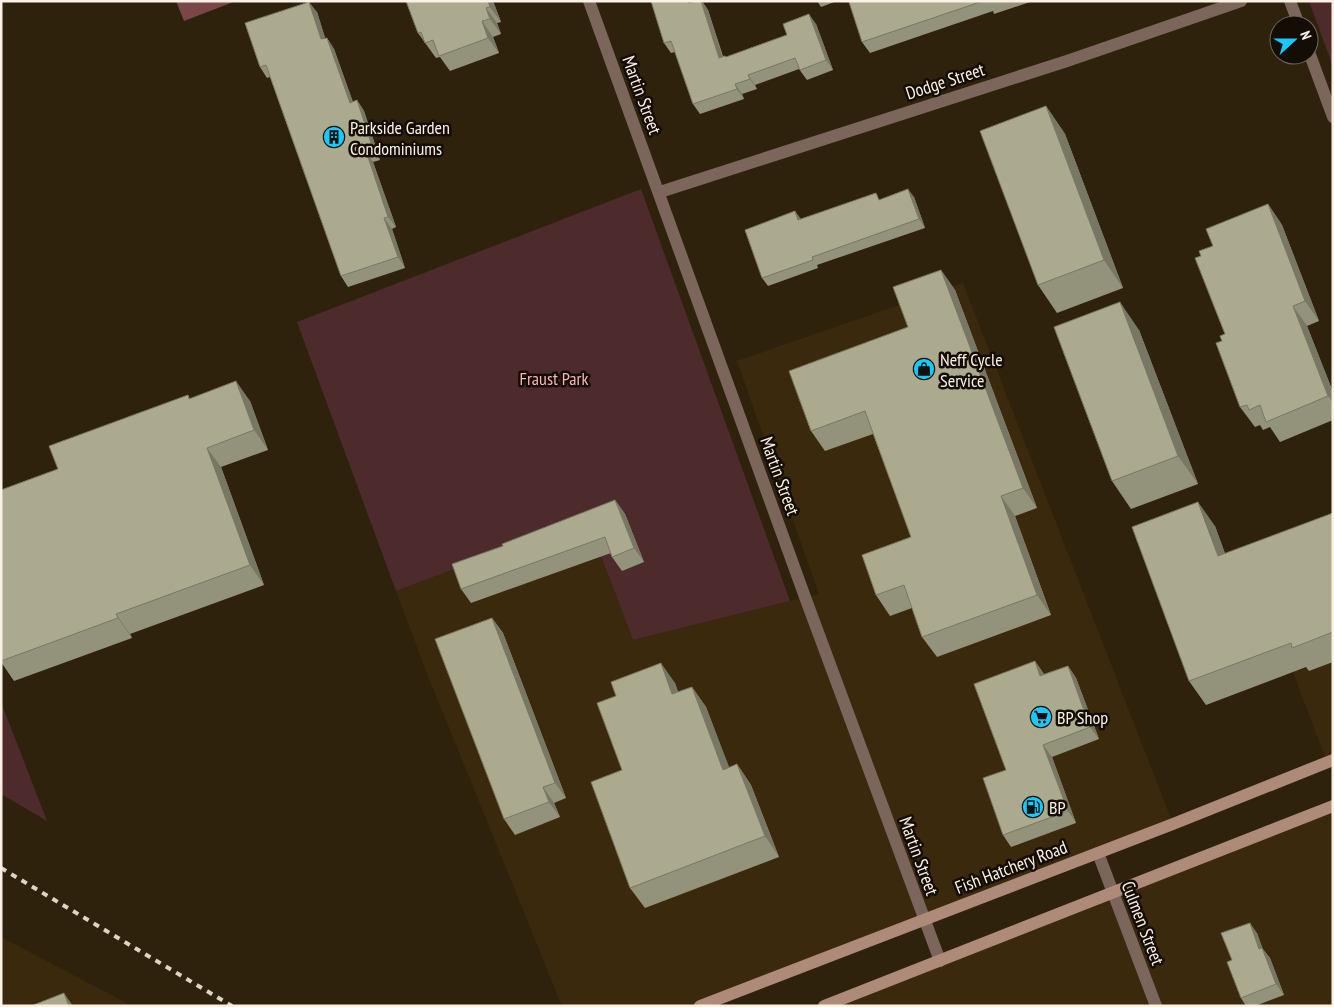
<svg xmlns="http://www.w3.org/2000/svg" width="1334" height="1007" viewBox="0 0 1334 1007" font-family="'PT Sans Narrow',sans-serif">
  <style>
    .built { fill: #3a290d }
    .green { fill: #4d2a2c }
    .forest { fill: #7b4649 }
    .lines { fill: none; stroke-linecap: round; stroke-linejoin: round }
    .street { stroke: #7c655b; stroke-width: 12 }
    .secondary { stroke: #ae8a79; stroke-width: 12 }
    .rail { stroke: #ded4c6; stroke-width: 4; stroke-dasharray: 6 6; stroke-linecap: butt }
    .wall { fill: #93927a }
    .shaded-wall { fill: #787763 }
    .building { fill: #abaa8e; stroke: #787763 }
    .labels { text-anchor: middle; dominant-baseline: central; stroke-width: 5; stroke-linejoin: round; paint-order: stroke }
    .street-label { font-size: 18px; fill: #fbf2e5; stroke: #130d05 }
    .poi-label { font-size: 18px; fill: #fbf2e5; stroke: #130d05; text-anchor: start }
    .park-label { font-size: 18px; fill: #fcb5b7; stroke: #130d05 }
  </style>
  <rect width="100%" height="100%" fill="#2f220d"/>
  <g class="built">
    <path d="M 963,283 L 1173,824 L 700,1006 L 562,1006 L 426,671 L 396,591 L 587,519 L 633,640 L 819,594 L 737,361 Z"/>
    <path d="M 1333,528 L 1333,760 L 1327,762 L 1250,560 Z"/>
    <path d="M 1333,806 L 1333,1006 L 824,1006 Z"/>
    <path d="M 1,937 L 132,1006 L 1,1006 Z"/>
  </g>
  <g class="green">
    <path d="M 1309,1 L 1333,1 L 1333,67 Z"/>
    <path d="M 641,189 L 790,601 L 633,640 L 587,519 L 396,591 L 297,322 Z"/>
    <path d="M 1,702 L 47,821 L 1,794 Z"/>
  </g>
  <path class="forest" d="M 176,1 L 236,1 L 184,21 Z"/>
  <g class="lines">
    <g class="street">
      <path d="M 589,1 L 805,597 L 940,961"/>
      <path d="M 1290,1 L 1299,25"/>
      <path d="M 1309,52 L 1333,117"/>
      <path d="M 660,192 L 1067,61 L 1241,1"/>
      <path d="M 1098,853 L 1156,1006"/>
    </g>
    <g class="secondary">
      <path d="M 700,1006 L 1173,824 L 1333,760"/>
      <path d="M 824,1006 L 1333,806"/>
    </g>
    <path class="rail" d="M 1,868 L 232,1006"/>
  </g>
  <g class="wall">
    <path d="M 406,1 L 493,1 L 501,22 L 497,23 L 501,34 L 493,37 L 499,53 L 450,71 L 440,57 L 436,58 L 418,33 Z"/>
    <path d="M 651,1 L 692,1 L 693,2 L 696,1 L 702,1 L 708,10 L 723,56 L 725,56 L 726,57 L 816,24 L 833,70 L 807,80 L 799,69 L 755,85 L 757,89 L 742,94 L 744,99 L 700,114 L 693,104 L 675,52 L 671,53 L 664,43 Z"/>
    <path d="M 817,1 L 837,1 L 821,7 Z"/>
    <path d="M 853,1 L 1033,1 L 994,14 L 993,11 L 870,53 L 862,42 Z"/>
    <path d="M 317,12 L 325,38 L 327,38 L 334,49 L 353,102 L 357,100 L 364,111 L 380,160 L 373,162 L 396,227 L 392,229 L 405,268 L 348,287 L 341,276 L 270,77 L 267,78 L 260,67 Z"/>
    <path d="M 1046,106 L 1065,134 L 1123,288 L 1057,313 L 1038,285 Z"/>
    <path d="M 914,197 L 925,228 L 817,265 L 818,268 L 768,286 L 762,278 L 881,199 Z"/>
    <path d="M 1268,204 L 1282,225 L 1319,321 L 1307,326 L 1333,392 L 1333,420 L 1280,442 L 1270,427 L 1263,430 L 1260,425 L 1255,427 L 1240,407 L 1222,341 L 1225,334 L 1201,256 L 1213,246 Z"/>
    <path d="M 941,270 L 955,290 L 1037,508 L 1015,516 L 1051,615 L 937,657 L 922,637 L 912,608 L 890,616 L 876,595 L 911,537 L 873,434 L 825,451 L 811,431 L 908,327 Z"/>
    <path d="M 1139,330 L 1198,484 L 1131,509 L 1112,481 Z"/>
    <path d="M 188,395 L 190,399 L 250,401 L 268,450 L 221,467 L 264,585 L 130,634 L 132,638 L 14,681 L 1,662 L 1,490 L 58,469 Z"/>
    <path d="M 615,500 L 625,514 L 644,562 L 622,571 L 612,557 L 611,553 L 471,603 L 461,589 L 503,546 Z"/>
    <path d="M 1333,513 L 1333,662 L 1309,671 L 1306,667 L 1206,705 L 1189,681 L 1215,526 L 1225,554 Z"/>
    <path d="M 492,618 L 503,633 L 566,798 L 554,803 L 560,817 L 515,835 L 504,819 Z"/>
    <path d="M 1035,661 L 1044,674 L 1068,666 L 1076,678 L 1099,739 L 1052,757 L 1076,823 L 1011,847 L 1003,835 L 1006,770 Z"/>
    <path d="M 675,683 L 678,692 L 692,687 L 706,707 L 729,768 L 737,764 L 751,785 L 779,857 L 645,908 L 630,888 L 622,770 Z"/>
    <path d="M 1257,933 L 1262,948 L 1270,958 L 1284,995 L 1255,1006 L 1246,1006 L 1241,998 L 1232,960 Z"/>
  </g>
  <g class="shaded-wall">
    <path d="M 488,1 L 493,1 L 501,22 L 490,7 Z"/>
    <path d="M 701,1 L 708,10 L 726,68 L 719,58 Z"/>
    <path d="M 309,2 L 317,12 L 329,50 L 321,39 Z"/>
    <path d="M 486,8 L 497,23 L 501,34 L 490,19 Z"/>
    <path d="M 809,14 L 816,24 L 833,70 L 826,60 Z"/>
    <path d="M 482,21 L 493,37 L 499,53 L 488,38 Z"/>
    <path d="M 327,38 L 334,49 L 357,114 L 350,103 Z"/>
    <path d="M 748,75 L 755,85 L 757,89 L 750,79 Z"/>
    <path d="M 735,84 L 742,94 L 744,99 L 737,89 Z"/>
    <path d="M 357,100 L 364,111 L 380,160 L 373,149 Z"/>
    <path d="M 1046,106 L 1065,134 L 1123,288 L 1104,260 Z"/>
    <path d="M 366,151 L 373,162 L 396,227 L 388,217 Z"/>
    <path d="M 908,189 L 914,197 L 925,228 L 919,219 Z"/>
    <path d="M 1268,204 L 1282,225 L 1319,321 L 1305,301 Z"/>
    <path d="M 795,211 L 801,219 L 798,220 Z"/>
    <path d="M 384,218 L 392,229 L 405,268 L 398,257 Z"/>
    <path d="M 941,270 L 955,290 L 1037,508 L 1023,488 Z"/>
    <path d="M 1120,302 L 1139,330 L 1198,484 L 1178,456 Z"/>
    <path d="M 1293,306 L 1307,326 L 1333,392 L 1333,403 L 1328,396 Z"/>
    <path d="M 236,381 L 250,401 L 268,450 L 254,430 Z"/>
    <path d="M 207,448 L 221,467 L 264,585 L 250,565 Z"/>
    <path d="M 1001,496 L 1015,516 L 1051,615 L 1037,595 Z"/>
    <path d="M 615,500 L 625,514 L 644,562 L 634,548 Z"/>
    <path d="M 1198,502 L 1215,526 L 1235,580 L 1218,556 Z"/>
    <path d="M 116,614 L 130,634 L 132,638 L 118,618 Z"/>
    <path d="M 492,618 L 503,633 L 566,798 L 555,783 Z"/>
    <path d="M 1035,661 L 1043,673 L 1049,688 L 1040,676 Z"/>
    <path d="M 661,663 L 675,683 L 686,714 L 672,694 Z"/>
    <path d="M 1068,666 L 1076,678 L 1099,739 L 1090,727 Z"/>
    <path d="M 692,687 L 706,707 L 738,790 L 723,770 Z"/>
    <path d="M 1043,745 L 1052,757 L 1076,823 L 1068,811 Z"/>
    <path d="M 737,764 L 751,785 L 779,857 L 765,836 Z"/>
    <path d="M 543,787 L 554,803 L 560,817 L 549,802 Z"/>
    <path d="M 1250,923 L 1257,933 L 1267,960 L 1259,949 Z"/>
    <path d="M 1262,948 L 1270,958 L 1284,995 L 1276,984 Z"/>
    <path d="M 64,993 L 73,1006 L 69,1006 Z"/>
  </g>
  <g class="building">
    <path d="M 406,1 L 488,1 L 490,7 L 486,8 L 490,19 L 482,21 L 488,38 L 439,56 L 433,40 L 425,43 L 421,32 L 418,33 Z"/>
    <path d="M 651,1 L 688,1 L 689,3 L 696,1 L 701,1 L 719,58 L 725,56 L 726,57 L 787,35 L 783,24 L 809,14 L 826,60 L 800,70 L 795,58 L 748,75 L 750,79 L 735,84 L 737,89 L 693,104 L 671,41 L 664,43 Z"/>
    <path d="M 853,1 L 983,1 L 862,42 L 849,2 Z"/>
    <path d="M 309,2 L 321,39 L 327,38 L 350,103 L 357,100 L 373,149 L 366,151 L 388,217 L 384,218 L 398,257 L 341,276 L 266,65 L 260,67 L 245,23 Z"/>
    <path d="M 1046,106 L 1104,260 L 1038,285 L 980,131 Z"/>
    <path d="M 908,189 L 919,219 L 812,257 L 813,260 L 762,278 L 745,230 L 795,211 L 798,220 L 876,193 L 879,200 Z"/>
    <path d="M 1268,204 L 1305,301 L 1293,306 L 1328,396 L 1266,422 L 1260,405 L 1249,410 L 1247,405 L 1240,407 L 1216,343 L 1222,341 L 1220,336 L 1225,334 L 1195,258 L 1201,256 L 1199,251 L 1213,246 L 1206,229 Z"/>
    <path d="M 941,270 L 1023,488 L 1001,496 L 1037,595 L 922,637 L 904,585 L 876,595 L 862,555 L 911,537 L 865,411 L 811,431 L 789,371 L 908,327 L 893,287 Z"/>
    <path d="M 1120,302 L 1178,456 L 1112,481 L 1054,327 Z"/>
    <path d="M 236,381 L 254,430 L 207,448 L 250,565 L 116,614 L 118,618 L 1,661 L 1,490 L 58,469 L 49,446 L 188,395 L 189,399 Z"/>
    <path d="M 615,500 L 634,548 L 612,557 L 605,537 L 461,589 L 452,564 L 503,546 L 502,544 Z"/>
    <path d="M 1198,502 L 1218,556 L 1333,513 L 1333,632 L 1292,648 L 1291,643 L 1189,681 L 1132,527 Z"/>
    <path d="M 492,618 L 555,783 L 543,787 L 549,802 L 504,819 L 435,639 Z"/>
    <path d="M 1035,661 L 1040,676 L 1068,666 L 1090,727 L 1043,745 L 1068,811 L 1003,835 L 983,778 L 1006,770 L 974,684 Z"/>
    <path d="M 661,663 L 672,694 L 692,687 L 723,770 L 737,764 L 765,836 L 630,888 L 591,782 L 622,770 L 597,703 L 616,696 L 611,682 Z"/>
    <path d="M 1250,923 L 1259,949 L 1262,948 L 1276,984 L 1241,998 L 1227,962 L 1232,960 L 1221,933 Z"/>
    <path d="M 64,993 L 69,1006 L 31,1006 Z"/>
  </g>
  <defs>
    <g id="building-disc" transform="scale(1.125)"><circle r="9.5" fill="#18cafc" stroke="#130d05"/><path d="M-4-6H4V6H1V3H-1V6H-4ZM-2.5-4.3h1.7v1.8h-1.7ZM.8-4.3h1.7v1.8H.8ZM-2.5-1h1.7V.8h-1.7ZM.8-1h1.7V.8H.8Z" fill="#111"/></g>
    <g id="shop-disc" transform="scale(1.125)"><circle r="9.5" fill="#18cafc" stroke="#130d05"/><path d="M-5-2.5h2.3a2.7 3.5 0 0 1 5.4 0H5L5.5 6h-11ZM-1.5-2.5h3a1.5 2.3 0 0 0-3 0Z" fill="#111"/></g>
    <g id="supermarket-disc" transform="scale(1.125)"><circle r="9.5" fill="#18cafc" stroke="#130d05"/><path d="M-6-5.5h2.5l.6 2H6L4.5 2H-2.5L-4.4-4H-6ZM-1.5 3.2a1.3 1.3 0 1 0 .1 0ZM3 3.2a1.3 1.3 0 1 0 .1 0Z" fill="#111"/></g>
    <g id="fuel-disc" transform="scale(1.125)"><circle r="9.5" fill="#18cafc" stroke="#130d05"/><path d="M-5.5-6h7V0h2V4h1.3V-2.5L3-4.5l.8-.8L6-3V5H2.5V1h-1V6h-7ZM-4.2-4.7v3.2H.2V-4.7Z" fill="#111"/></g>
  </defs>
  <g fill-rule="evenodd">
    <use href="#building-disc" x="334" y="137"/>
    <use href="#shop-disc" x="924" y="369"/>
    <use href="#supermarket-disc" x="1041" y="717"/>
    <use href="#fuel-disc" x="1033" y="807"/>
  </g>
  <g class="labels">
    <g class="street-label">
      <text transform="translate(945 81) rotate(-18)">Dodge Street</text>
      <text transform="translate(642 95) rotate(70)">Martin Street</text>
      <text transform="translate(780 476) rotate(70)">Martin Street</text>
      <text transform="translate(919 856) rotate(70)">Martin Street</text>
      <text transform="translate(1011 867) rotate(-21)">Fish Hatchery Road</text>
      <text transform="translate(1143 923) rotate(69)">Culmen Street</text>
    </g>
    <g class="poi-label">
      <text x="350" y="127">Parkside Garden<tspan x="350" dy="21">Condominiums</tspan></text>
      <text x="940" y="359">Neff Cycle<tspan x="940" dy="21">Service</tspan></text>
      <text x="1057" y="717">BP Shop</text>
      <text x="1049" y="807">BP</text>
    </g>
    <g class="park-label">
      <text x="554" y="378">Fraust Park</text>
    </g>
  </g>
  <rect width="1334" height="1007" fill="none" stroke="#fbf2e5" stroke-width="5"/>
  <g transform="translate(1294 40) rotate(69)"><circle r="24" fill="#130d05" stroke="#70695f"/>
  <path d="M0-4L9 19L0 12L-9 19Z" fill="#18cafc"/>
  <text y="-8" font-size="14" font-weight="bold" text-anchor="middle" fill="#fbf2e5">N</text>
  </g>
</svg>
